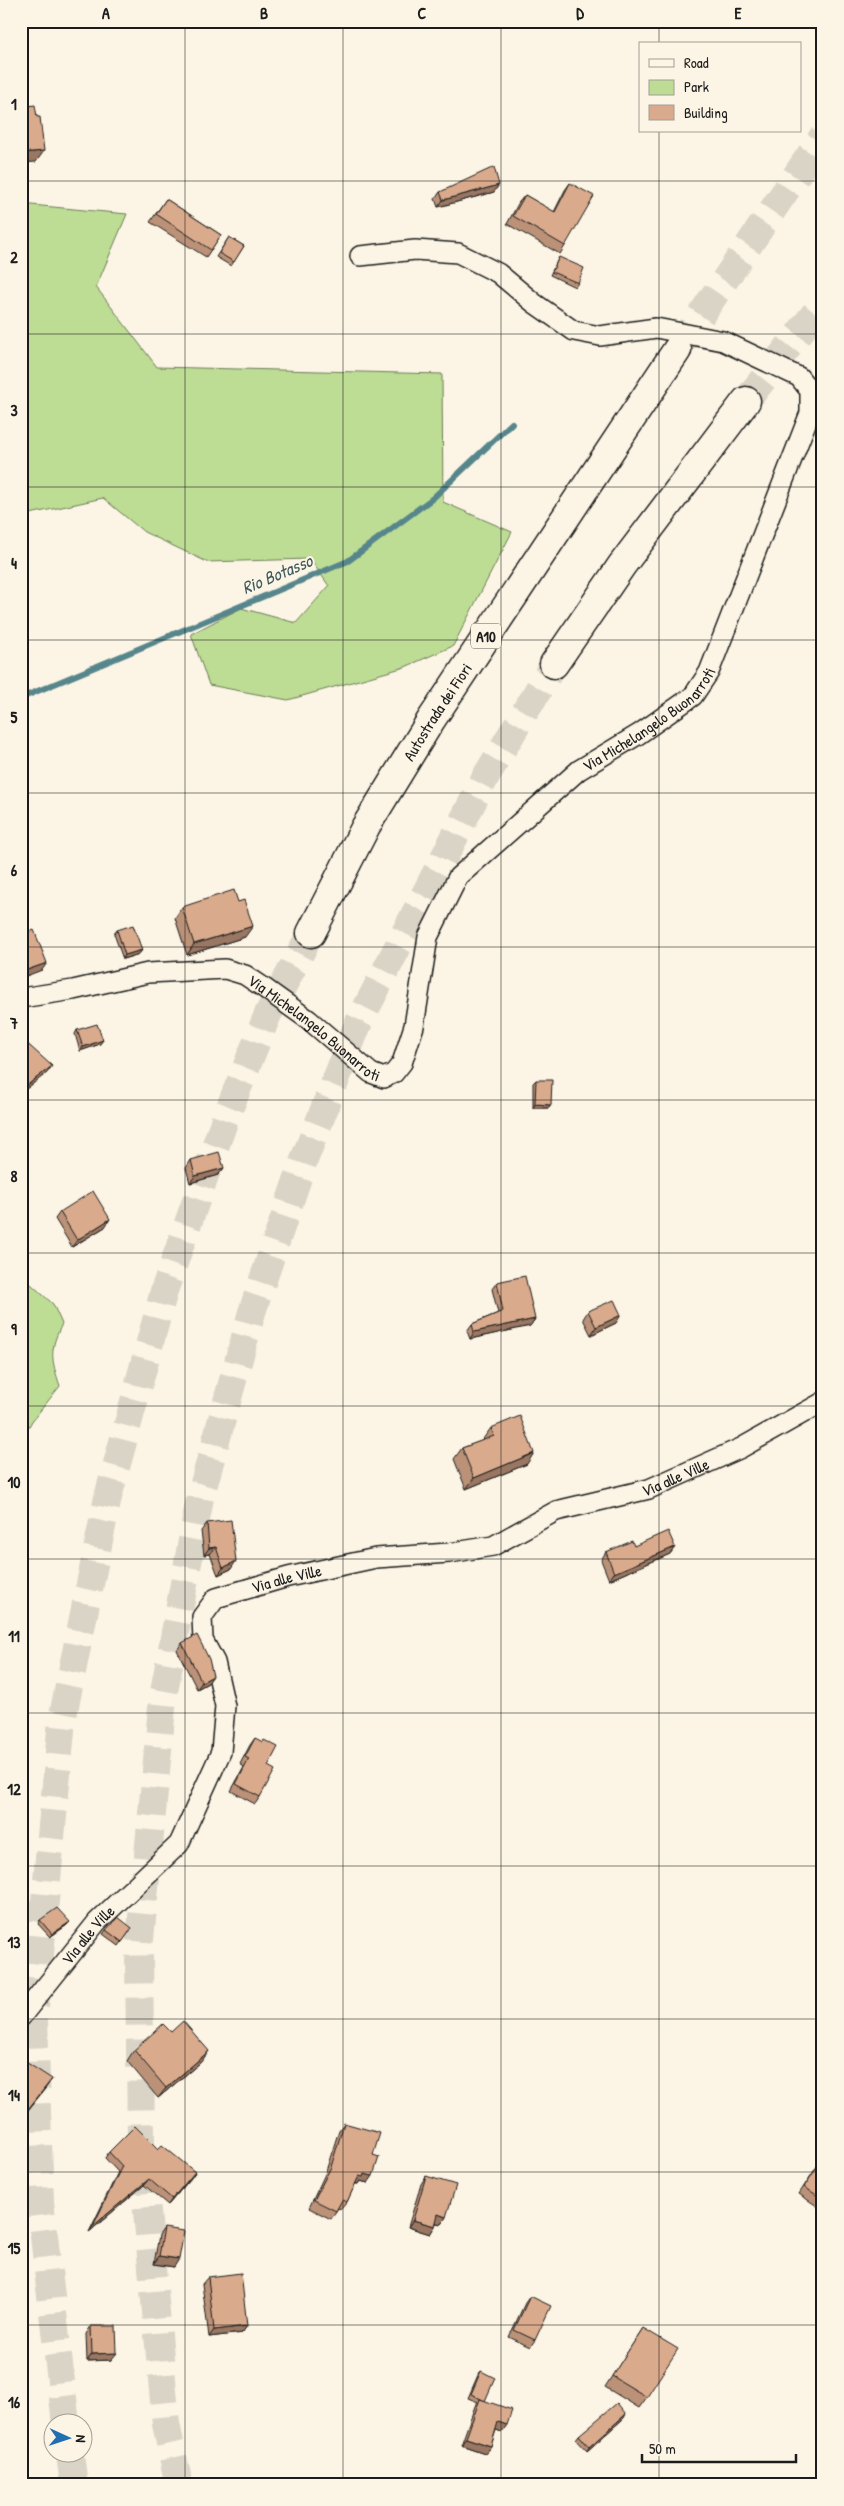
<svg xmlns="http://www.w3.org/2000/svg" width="844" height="2506" viewBox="0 0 844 2506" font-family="'Patrick Hand',sans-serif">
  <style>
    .green { fill: #bddc94; stroke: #6c7c58 }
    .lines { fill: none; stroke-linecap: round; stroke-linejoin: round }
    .stream { stroke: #56868c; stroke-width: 6 }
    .highway-tunnel { stroke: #dad4c7; stroke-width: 28; stroke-dasharray: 28 14; stroke-linecap: butt }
    .street-casing { stroke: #1c1c1c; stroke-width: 22 }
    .highway-casing { stroke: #1c1c1c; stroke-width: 31 }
    .street { stroke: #fcf5e5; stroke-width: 19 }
    .highway { stroke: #fcf5e5; stroke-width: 28 }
    .wall { fill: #bb9278; stroke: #1c1c1c }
    .shaded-wall { fill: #997762; stroke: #1c1c1c }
    .building { fill: #daaa8c; stroke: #1c1c1c }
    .grid { fill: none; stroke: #1c1c1c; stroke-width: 1; stroke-opacity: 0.55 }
    .labels { text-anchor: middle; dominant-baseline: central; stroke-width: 4; stroke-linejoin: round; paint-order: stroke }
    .shield { fill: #fcf5e5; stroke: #5f5d58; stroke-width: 1 }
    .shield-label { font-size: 15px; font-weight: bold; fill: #1c1c1c }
    .street-label { font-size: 16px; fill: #1c1c1c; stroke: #fcf5e5 }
    .water-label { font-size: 18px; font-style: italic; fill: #3e5a5d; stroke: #fcf5e5 }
    .neatline { fill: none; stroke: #1c1c1c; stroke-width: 2 }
    .grid-label { font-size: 16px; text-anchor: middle; font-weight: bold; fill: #1c1c1c }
  </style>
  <rect width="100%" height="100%" fill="#fcf5e5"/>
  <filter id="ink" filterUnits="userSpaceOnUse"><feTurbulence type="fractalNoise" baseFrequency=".02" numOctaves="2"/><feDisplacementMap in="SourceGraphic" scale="10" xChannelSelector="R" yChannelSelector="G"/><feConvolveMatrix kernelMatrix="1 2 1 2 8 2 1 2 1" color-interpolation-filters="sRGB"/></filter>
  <g filter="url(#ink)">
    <g class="green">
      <path d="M 21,204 L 127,214 L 96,287 L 157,367 L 442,374 L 443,502 L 512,532 L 453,646 L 405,667 L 288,700 L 209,685 L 191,634 L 241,608 L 296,623 L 329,586 L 310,559 L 207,562 L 144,532 L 103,498 L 21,516 Z"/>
      <path d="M 21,1275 L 53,1304 L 62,1324 C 49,1350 51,1359 60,1386 L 32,1421 L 21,1441 Z"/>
    </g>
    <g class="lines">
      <path class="stream" d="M 21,698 L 348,561 L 433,498 L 512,423"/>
      <g class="highway-tunnel">
        <path d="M 677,350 L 823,136"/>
        <path d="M 746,401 L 823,303"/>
        <path d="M 66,2424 L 40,2202 L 34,2018 L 62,1720 L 108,1497 L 164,1291 L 225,1119 L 268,1014 L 311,933"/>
        <path d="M 70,2454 L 74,2485"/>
        <path d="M 179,2485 L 166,2424 L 141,2144 L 139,1950 L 163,1697 L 200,1498 L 252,1312 L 304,1160 L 358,1024 L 486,776 L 554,664"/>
      </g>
      <g class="street-casing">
        <g id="street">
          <path id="s1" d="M 21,998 L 73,990 L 148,973 L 225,969 L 245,975 L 260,985 L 309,1020 L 371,1073 L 384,1078 L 394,1073 L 402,1063 L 414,1026 L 428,937 L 458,877 L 579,770 L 639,734 L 693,696 L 709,672 L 810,413 L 810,391 L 799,377 L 723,341 L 656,328 L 600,336 L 574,331 L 534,303 L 498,273 L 458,253 L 415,250 L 360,256"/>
          <path id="s2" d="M 21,2017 L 97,1922 L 179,1844 L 221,1752 L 225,1706 L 215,1662 L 203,1640 L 202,1617 L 216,1598 L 288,1577 L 376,1558 L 449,1553 L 493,1546 L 556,1511 L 649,1489 L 741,1448 L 823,1402"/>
        </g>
      </g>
      <g class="highway-casing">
        <g id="highway">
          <path d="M 554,664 L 622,565 L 746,401"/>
          <path id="s3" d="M 311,933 L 366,826 L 431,720 L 677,350"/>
        </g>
      </g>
      <use href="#street" class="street"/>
      <use href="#highway" class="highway"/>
    </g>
    <g class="wall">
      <path d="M 570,183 L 565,246 L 560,254 L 507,224 L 519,202 L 525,195 L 554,212 L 565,190 Z"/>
      <path d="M 440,192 L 494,192 L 438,207 L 435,199 Z"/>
      <path d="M 166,199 L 221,235 L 206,257 L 150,222 Z"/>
      <path d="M 229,237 L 244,246 L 231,266 L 216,257 Z"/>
      <path d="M 559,257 L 578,283 L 575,287 L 550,275 Z"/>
      <path d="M 182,907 L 245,937 L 187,955 L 175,918 Z"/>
      <path d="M 117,930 L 142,950 L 139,954 L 123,959 L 114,934 Z"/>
      <path d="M 77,1030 L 100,1044 L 80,1051 L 75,1034 Z"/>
      <path d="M 536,1080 L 551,1105 L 549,1108 L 533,1108 L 533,1083 Z"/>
      <path d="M 191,1160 L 224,1168 L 218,1175 L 190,1183 L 186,1168 Z"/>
      <path d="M 60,1212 L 105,1227 L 72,1247 L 55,1219 Z"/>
      <path d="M 497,1282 L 535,1319 L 530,1326 L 470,1339 L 467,1331 L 472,1324 L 498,1313 L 492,1289 Z"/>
      <path d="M 588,1311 L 616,1323 L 591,1335 L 583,1319 Z"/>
      <path d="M 491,1428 L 527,1464 L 466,1489 L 454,1459 L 462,1448 L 484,1440 L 483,1439 Z"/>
      <path d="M 207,1523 L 231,1569 L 218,1575 L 210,1554 L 204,1555 L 201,1531 Z"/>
      <path d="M 634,1546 L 675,1547 L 670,1554 L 609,1580 L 601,1560 L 606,1552 Z"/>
      <path d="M 182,1643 L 208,1683 L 197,1689 L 177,1650 Z"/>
      <path d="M 255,1738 L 268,1766 L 260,1797 L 255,1804 L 231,1791 L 244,1767 L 240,1764 L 250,1745 Z"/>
      <path d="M 40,1920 L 70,1922 L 67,1925 L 50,1937 L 38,1924 Z"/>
      <path d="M 132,1928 L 119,1946 L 103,1934 L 106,1930 Z"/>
      <path d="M 171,2032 L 201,2062 L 158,2098 L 127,2061 L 134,2050 Z"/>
      <path d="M 344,2123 L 373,2155 L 368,2183 L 360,2181 L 358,2184 L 355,2184 L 347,2202 L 341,2209 L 338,2208 L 331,2219 L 309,2208 L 325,2174 L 339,2130 Z"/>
      <path d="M 158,2149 L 195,2172 L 191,2178 L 168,2205 L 144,2185 L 89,2232 L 118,2172 L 105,2158 L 109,2152 Z"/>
      <path d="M 823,2157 L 823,2210 L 799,2194 Z"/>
      <path d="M 426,2176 L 446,2217 L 441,2224 L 436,2223 L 435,2226 L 430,2234 L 408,2227 L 421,2184 Z"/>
      <path d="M 164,2228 L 174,2267 L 154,2264 L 159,2235 Z"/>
      <path d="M 208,2277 L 247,2326 L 242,2333 L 209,2337 L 202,2284 Z"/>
      <path d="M 530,2296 L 535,2340 L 530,2347 L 509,2337 L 525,2303 Z"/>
      <path d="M 91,2326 L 111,2360 L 87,2361 L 86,2334 Z"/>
      <path d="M 643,2328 L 647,2397 L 639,2408 L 605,2387 Z"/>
      <path d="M 481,2371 L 485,2401 L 502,2432 L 496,2430 L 491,2446 L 485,2453 L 461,2445 L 475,2406 L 478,2402 L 468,2398 L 478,2375 Z"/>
      <path d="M 624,2418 L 587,2451 L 576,2439 L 579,2435 Z"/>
    </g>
    <g class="shaded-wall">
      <path d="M 44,151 L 36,162 L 21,163 L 21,153 Z"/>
      <path d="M 499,185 L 494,192 L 438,207 L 443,200 Z"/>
      <path d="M 253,926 L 245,937 L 187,955 L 194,944 Z"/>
      <path d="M 142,950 L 139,954 L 123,959 L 125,955 Z"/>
      <path d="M 47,963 L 42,970 L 21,978 L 21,972 Z"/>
      <path d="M 103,1040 L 100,1044 L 80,1051 L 83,1047 Z"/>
      <path d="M 52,1066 L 47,1073 L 21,1093 L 21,1090 Z"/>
      <path d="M 535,1104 L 551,1105 L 549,1108 L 533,1108 Z"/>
      <path d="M 224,1168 L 218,1175 L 190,1183 L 195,1176 Z"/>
      <path d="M 110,1219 L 105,1227 L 72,1247 L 77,1240 Z"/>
      <path d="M 621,1315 L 616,1323 L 591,1335 L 596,1327 Z"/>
      <path d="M 535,1319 L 530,1326 L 470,1339 L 474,1332 Z"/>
      <path d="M 534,1453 L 527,1464 L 466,1489 L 474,1478 Z"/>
      <path d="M 216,1547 L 210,1554 L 204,1555 L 209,1548 Z"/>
      <path d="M 675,1547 L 670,1554 L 609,1580 L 614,1573 Z"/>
      <path d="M 236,1561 L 231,1569 L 218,1575 L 223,1568 Z"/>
      <path d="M 213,1676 L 208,1683 L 197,1689 L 202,1682 Z"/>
      <path d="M 70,1922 L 67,1925 L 50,1937 L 52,1934 Z"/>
      <path d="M 209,2051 L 201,2062 L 158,2098 L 166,2088 Z"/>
      <path d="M 52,2079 L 45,2089 L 21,2119 L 21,2118 Z"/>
      <path d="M 195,2172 L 191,2178 L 168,2205 L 172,2199 Z"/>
      <path d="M 364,2174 L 373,2176 L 368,2183 L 360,2181 L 358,2184 L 354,2183 L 359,2176 Z"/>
      <path d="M 149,2179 L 144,2185 L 89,2232 L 93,2226 Z"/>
      <path d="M 438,2214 L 446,2217 L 441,2224 L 433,2222 Z"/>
      <path d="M 413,2220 L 435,2226 L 430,2234 L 408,2227 Z"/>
      <path d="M 159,2256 L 179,2259 L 174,2267 L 154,2264 Z"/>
      <path d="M 247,2326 L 242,2333 L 209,2337 L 214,2330 Z"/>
      <path d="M 117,2353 L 111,2360 L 87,2361 L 92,2354 Z"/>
      <path d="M 626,2414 L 624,2418 L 587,2451 L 589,2447 Z"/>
      <path d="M 498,2422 L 507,2425 L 502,2432 L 493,2429 Z"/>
      <path d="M 466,2438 L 491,2446 L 485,2453 L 461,2445 Z"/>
    </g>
    <g class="building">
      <path d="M 35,105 L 37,117 L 40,117 L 44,151 L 21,153 L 21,107 Z"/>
      <path d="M 494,167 L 499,185 L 443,200 L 440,192 Z"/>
      <path d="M 570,183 L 594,196 L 565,246 L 513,216 L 525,195 L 555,212 Z"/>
      <path d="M 166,199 L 221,235 L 211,250 L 156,214 Z"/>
      <path d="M 229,237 L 244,246 L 234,262 L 219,253 Z"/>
      <path d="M 559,257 L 584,268 L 578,283 L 552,272 Z"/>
      <path d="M 234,890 L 238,902 L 244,900 L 253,926 L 194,944 L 182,907 Z"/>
      <path d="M 133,925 L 142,950 L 125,955 L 117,930 Z"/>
      <path d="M 34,930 L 47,963 L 21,972 L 21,935 Z"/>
      <path d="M 97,1024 L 103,1040 L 83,1047 L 77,1030 Z"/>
      <path d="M 21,1038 L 52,1066 L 21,1090 Z"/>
      <path d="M 536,1080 L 552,1080 L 551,1105 L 535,1104 Z"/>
      <path d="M 219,1152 L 224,1168 L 195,1176 L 191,1160 Z"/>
      <path d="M 93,1191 L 110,1219 L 77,1240 L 60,1212 Z"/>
      <path d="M 525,1276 L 535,1319 L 474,1332 L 472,1324 L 503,1311 L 497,1282 Z"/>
      <path d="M 614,1300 L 621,1315 L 596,1327 L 588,1311 Z"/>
      <path d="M 520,1416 L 534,1453 L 474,1478 L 462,1448 L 494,1436 L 491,1428 Z"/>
      <path d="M 231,1520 L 236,1561 L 223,1568 L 216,1547 L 209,1548 L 207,1523 Z"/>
      <path d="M 668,1531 L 675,1547 L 614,1573 L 606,1552 L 632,1541 L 634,1546 Z"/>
      <path d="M 197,1635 L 209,1659 L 213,1676 L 202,1682 L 182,1643 Z"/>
      <path d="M 255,1738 L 263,1742 L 264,1740 L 278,1747 L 268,1766 L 275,1770 L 260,1797 L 236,1784 L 249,1759 L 245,1757 Z"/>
      <path d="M 57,1908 L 70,1922 L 52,1934 L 40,1920 Z"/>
      <path d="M 118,1917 L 132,1928 L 122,1942 L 106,1930 Z"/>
      <path d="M 183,2021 L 209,2051 L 166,2088 L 134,2050 L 163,2024 L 171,2032 Z"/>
      <path d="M 21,2059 L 52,2079 L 21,2118 Z"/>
      <path d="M 344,2123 L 380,2133 L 373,2155 L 379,2157 L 373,2176 L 364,2174 L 363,2177 L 359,2176 L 347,2202 L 342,2200 L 336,2211 L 314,2200 L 331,2167 Z"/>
      <path d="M 135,2126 L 158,2149 L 162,2145 L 195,2172 L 172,2199 L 149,2179 L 93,2226 L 122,2166 L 109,2152 Z"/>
      <path d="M 823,2158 L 823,2199 L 804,2187 Z"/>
      <path d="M 426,2176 L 456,2185 L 446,2217 L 438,2214 L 435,2226 L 413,2220 Z"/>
      <path d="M 164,2228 L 184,2231 L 179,2259 L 159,2256 Z"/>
      <path d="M 241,2273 L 247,2326 L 214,2330 L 208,2277 Z"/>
      <path d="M 530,2296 L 551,2306 L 535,2340 L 514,2330 Z"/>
      <path d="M 91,2326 L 116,2326 L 117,2353 L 92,2354 Z"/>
      <path d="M 643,2328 L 678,2349 L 647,2397 L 612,2376 Z"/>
      <path d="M 481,2371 L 495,2378 L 485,2401 L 471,2394 Z"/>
      <path d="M 480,2399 L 512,2410 L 507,2425 L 498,2422 L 491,2446 L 466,2438 Z"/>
      <path d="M 617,2403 L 626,2414 L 589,2447 L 579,2435 Z"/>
    </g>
  </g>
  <path class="grid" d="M 185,21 L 185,2485M 343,21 L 343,2485M 501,21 L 501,2485M 659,21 L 659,44M 659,131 L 659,2485M 21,181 L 823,181M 21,334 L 823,334M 21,487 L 823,487M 21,640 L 823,640M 21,793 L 823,793M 21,947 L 823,947M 21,1100 L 823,1100M 21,1253 L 823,1253M 21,1406 L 823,1406M 21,1559 L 823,1559M 21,1713 L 823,1713M 21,1866 L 823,1866M 21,2019 L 823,2019M 21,2172 L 823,2172M 21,2325 L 823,2325"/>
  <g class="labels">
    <rect class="shield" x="471" y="623.5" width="30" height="25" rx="4"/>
    <g class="shield-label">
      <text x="486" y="636">A10</text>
    </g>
    <g class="street-label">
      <text stroke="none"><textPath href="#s3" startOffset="255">Autostrada dei Fiori</textPath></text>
      <text stroke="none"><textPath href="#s1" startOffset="870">Via Michelangelo Buonarroti</textPath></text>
      <text stroke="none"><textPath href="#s1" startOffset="315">Via Michelangelo Buonarroti</textPath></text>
      <text stroke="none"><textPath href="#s2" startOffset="978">Via alle Ville</textPath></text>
      <text stroke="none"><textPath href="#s2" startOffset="572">Via alle Ville</textPath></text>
      <text stroke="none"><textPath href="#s2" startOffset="106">Via alle Ville</textPath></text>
    </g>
    <g class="water-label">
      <text transform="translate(277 574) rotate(-23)">Rio Botasso</text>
    </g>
  </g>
  <rect width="844" height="2506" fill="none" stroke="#fcf5e5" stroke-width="55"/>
  <rect x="639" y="42" width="162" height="90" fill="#fcf5e5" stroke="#a29e95"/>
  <rect x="649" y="59" width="25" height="8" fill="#fcf5e5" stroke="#a29e95"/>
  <text x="684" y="68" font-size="15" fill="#1c1c1c">Road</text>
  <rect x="649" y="80" width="25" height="15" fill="#bddc94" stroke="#a29e95"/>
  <text x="684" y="92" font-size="15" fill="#1c1c1c">Park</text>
  <rect x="649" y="105" width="25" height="15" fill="#daaa8c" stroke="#a29e95"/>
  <text x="684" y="118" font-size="15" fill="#1c1c1c">Building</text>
  <g transform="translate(68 2438) rotate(93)"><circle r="24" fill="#fcf5e5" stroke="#a29e95"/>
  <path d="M0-4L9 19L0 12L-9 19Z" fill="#1f6fb2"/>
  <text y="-8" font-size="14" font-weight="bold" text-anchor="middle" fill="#1c1c1c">N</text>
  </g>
  <path d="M642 2454v8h154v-8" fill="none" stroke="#1c1c1c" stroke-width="2.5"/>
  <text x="649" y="2454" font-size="15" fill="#1c1c1c" stroke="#fcf5e5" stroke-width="4" paint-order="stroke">50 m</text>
  <rect x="28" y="28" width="788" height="2450" class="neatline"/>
  <g class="grid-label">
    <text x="106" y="19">A</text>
    <text x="264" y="19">B</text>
    <text x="422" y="19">C</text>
    <text x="580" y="19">D</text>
    <text x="738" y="19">E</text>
    <text x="14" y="110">1</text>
    <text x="14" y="263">2</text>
    <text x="14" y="416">3</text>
    <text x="14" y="569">4</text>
    <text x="14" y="723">5</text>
    <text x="14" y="876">6</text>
    <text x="14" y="1029">7</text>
    <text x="14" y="1182">8</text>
    <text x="14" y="1335">9</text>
    <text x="14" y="1488">10</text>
    <text x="14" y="1642">11</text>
    <text x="14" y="1795">12</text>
    <text x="14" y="1948">13</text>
    <text x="14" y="2101">14</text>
    <text x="14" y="2254">15</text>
    <text x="14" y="2408">16</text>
  </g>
</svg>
